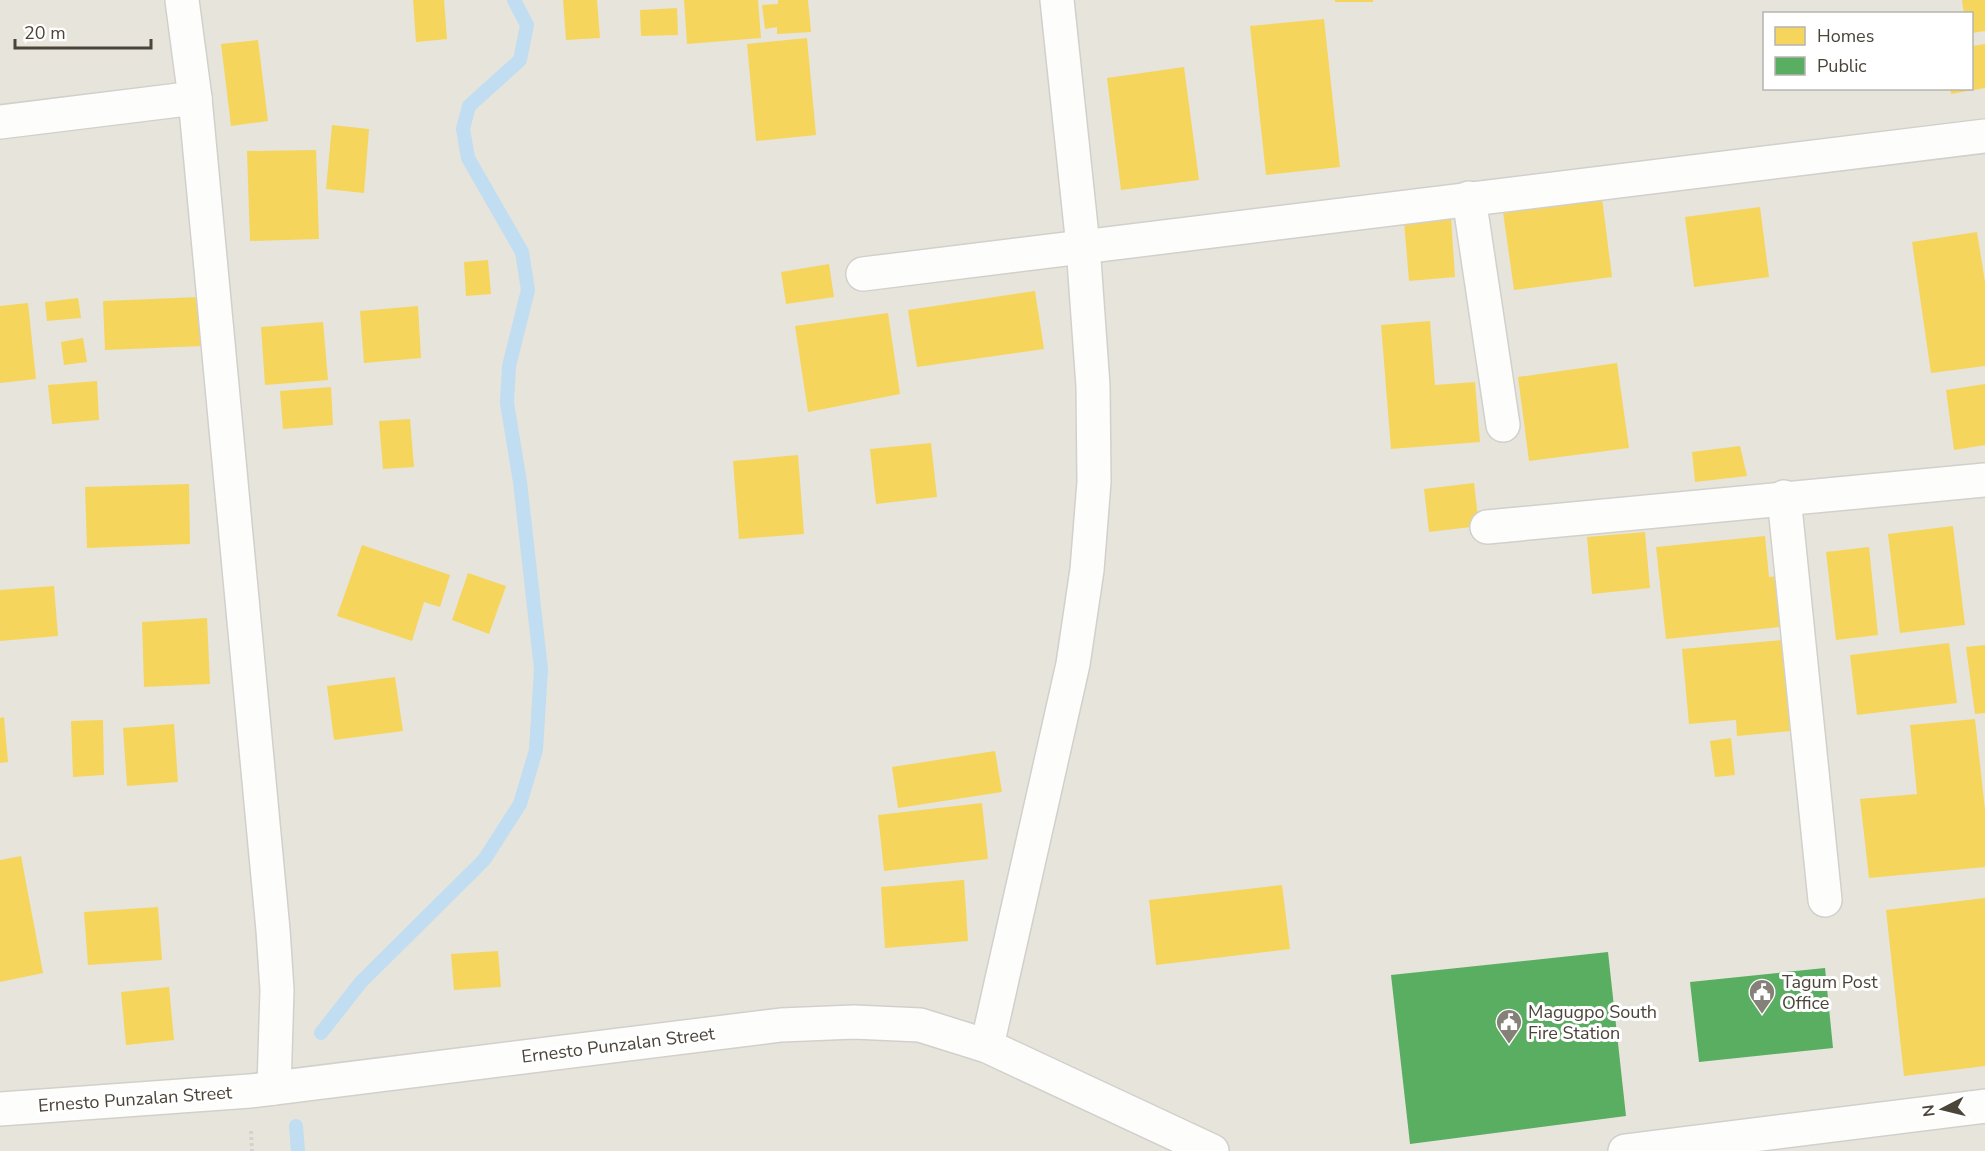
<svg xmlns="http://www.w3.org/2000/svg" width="1985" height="1151" viewBox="0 0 1985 1151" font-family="'Nunito Sans',sans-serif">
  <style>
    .residential { fill: #e7e4dc; fill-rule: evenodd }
    .homes { fill: #f6d55c }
    .public { fill: #5aae61 }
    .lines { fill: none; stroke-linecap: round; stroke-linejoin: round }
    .stream { stroke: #c0ddf1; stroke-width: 14 }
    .minor-casing { stroke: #d2d0cb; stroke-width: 36 }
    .path { stroke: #d3d2cc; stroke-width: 4; stroke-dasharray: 3 3; stroke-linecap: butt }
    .minor { stroke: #fdfdfc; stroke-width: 33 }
    .labels { text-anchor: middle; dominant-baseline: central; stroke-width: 6; stroke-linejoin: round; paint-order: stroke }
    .poi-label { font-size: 18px; fill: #4b4439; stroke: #fff; text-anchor: start }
    .street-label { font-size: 18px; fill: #4b4439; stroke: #fff }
  </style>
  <rect width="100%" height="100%" fill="#f4f2ee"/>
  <path class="residential" d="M 0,0 L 1985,0 L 1985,1151 L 0,1151 ZM 1764,14 L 1972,14 L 1972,88 L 1764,88 Z"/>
  <g class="homes">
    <path d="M 413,0 L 444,0 L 447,39 L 416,42 Z"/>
    <path d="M 563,0 L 597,0 L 600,38 L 566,40 Z"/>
    <path d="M 684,0 L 758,0 L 761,38 L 687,44 Z"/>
    <path d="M 778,0 L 808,0 L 811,32 L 777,34 L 777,27 L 765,29 L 762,5 L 778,4 Z"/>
    <rect x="1335" y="0" width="38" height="2"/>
    <path d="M 1962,0 L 1985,0 L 1985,31 L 1972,33 L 1972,14 L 1964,14 Z"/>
    <path d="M 677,8 L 678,35 L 641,36 L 640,10 Z"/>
    <path d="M 1324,19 L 1340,167 L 1266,175 L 1250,26 Z"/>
    <path d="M 807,38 L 816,135 L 756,141 L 747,44 Z"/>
    <path d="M 258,40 L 268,121 L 231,126 L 221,44 Z"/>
    <path d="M 1985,44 L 1985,88 L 1951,94 L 1950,88 L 1972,88 L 1972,46 Z"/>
    <path d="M 1184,67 L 1199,180 L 1121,190 L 1107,78 Z"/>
    <path d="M 332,125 L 369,129 L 364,193 L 326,189 Z"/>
    <path d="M 316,150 L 319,239 L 250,241 L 247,151 Z"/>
    <path d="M 1602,198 L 1612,277 L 1514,290 L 1503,212 Z"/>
    <path d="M 1760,207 L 1769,277 L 1694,287 L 1685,217 Z"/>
    <path d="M 1451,218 L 1455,277 L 1409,281 L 1404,221 Z"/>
    <path d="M 1977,232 L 1985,282 L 1985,366 L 1931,373 L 1912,242 Z"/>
    <path d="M 488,260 L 491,294 L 466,296 L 464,262 Z"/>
    <path d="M 829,264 L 834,297 L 786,304 L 781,272 Z"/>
    <path d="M 1035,291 L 1044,349 L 917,367 L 908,310 Z"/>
    <path d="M 200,297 L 203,346 L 105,350 L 103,301 Z"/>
    <path d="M 78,298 L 81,318 L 47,321 L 45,302 Z"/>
    <path d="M 28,303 L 36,379 L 0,383 L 0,306 Z"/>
    <path d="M 418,306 L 421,358 L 364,363 L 360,311 Z"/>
    <path d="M 888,313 L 900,394 L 808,412 L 795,326 Z"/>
    <path d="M 1430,321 L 1435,385 L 1475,382 L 1480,442 L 1391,449 L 1381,325 Z"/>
    <path d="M 323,322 L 328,380 L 265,385 L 261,327 Z"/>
    <path d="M 83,338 L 87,362 L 64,365 L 61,342 Z"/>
    <path d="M 1617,363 L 1629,448 L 1529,461 L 1518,377 Z"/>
    <path d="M 97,381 L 99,420 L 52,424 L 48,385 Z"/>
    <path d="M 1985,384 L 1985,445 L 1954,450 L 1946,390 Z"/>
    <path d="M 331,387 L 333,425 L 283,429 L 280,391 Z"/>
    <path d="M 410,419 L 414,467 L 383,469 L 379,421 Z"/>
    <path d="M 931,443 L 937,497 L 876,504 L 870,449 Z"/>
    <path d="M 1740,446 L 1747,476 L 1695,482 L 1692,452 Z"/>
    <path d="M 798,455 L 804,534 L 739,539 L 733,461 Z"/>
    <path d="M 1474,483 L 1479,526 L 1429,532 L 1424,489 Z"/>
    <path d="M 189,484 L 190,544 L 87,548 L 85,487 Z"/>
    <path d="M 1953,526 L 1965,625 L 1900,633 L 1888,534 Z"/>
    <path d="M 1645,532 L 1650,588 L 1592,594 L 1587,537 Z"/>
    <path d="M 1765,536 L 1769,577 L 1784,575 L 1790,626 L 1666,639 L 1656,547 Z"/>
    <path d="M 362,545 L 450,575 L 440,607 L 424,602 L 412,641 L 337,616 Z"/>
    <path d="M 1869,547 L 1878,635 L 1836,640 L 1826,552 Z"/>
    <path d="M 468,573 L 506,586 L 489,634 L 452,620 Z"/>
    <path d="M 54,586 L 58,636 L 0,641 L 0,590 Z"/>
    <path d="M 207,618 L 210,684 L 144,687 L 142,622 Z"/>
    <path d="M 1793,639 L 1801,730 L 1737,736 L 1736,720 L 1689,724 L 1682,649 Z"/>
    <path d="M 1949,643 L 1957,703 L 1857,715 L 1850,655 Z"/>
    <path d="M 1985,645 L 1985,713 L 1975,714 L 1966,647 Z"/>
    <path d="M 395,677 L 403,731 L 334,740 L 327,686 Z"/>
    <path d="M 4,717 L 8,762 L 0,763 L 0,718 Z"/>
    <path d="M 1975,719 L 1985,810 L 1985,867 L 1869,878 L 1860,799 L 1917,794 L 1910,725 Z"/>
    <path d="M 103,720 L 104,775 L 73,777 L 71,721 Z"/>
    <path d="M 174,724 L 178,782 L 127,786 L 123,728 Z"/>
    <path d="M 1731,738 L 1735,775 L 1715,777 L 1710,741 Z"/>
    <path d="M 995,751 L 1002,792 L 898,808 L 892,767 Z"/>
    <path d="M 982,803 L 988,859 L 884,871 L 878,815 Z"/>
    <path d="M 21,856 L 43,973 L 0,982 L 0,860 Z"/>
    <path d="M 964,880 L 968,941 L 885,948 L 881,887 Z"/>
    <path d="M 1282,885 L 1290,949 L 1156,965 L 1149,900 Z"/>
    <path d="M 1985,898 L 1985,1066 L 1904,1076 L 1886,910 Z"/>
    <path d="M 158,907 L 162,960 L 88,965 L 84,912 Z"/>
    <path d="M 498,951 L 501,987 L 454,990 L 451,954 Z"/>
    <path d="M 169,987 L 174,1040 L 126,1045 L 121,992 Z"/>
  </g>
  <g class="public">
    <path d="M 1608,952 L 1626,1116 L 1410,1144 L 1391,975 Z"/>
    <path d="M 1825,968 L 1833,1048 L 1699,1062 L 1690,982 Z"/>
  </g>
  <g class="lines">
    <g class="stream">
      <path d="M 321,1033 L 361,982 L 484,860 L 520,804 L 536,750 L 541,669 L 520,482 L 507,403 L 509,366 L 528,290 L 522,252 L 468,158 L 463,129 L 469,106 L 520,60 L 527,25 L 514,0"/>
      <path d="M 296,1126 L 298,1151"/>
    </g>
    <g class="minor-casing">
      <g id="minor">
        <path d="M 182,0 L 195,98 L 273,930 L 277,990 L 274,1088"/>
        <path d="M 0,122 L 195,98"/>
        <path d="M 1469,198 L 1503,425"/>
        <path d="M 863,274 L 1985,136"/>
        <path d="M 1784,497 L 1825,900"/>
        <path d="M 1487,527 L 1985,480"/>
        <path d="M 987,1046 L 1073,664 L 1087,570 L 1094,482 L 1093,386 L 1083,246 L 1057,0"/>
        <path d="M 0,1109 L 250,1091 L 781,1025 L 854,1022 L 920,1025 L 987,1046 L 1212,1151"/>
        <path d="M 1625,1151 L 1985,1106"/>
      </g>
    </g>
    <path class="path" d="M 251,1131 L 252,1151"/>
    <use href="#minor" class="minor"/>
  </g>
  <defs>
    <g id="civic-pin" transform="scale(1.35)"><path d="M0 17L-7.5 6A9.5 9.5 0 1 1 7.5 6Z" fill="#868178" stroke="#fff"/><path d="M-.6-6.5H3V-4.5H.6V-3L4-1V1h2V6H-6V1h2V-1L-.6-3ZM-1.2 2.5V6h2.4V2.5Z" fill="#fff"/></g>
  </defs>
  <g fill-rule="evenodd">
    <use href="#civic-pin" x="1762" y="992"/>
    <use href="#civic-pin" x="1509" y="1022"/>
  </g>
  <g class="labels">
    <g class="poi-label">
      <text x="1782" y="982">Tagum Post<tspan x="1782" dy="21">Office</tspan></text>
      <text x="1528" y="1012">Magugpo South<tspan x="1528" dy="21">Fire Station</tspan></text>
    </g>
    <g class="street-label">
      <text transform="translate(618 1045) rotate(-7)">Ernesto Punzalan Street</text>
      <text transform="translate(135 1099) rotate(-4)">Ernesto Punzalan Street</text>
    </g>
  </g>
  <rect x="1763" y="12" width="210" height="78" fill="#ffffff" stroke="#b7b4b0" stroke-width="1.5"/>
  <rect x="1775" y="27" width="30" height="18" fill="#f6d55c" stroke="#b7b4b0" stroke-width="1.5"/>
  <text x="1817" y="42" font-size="18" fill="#4b4439">Homes</text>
  <rect x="1775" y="57" width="30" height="18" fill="#5aae61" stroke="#b7b4b0" stroke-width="1.5"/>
  <text x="1817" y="72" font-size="18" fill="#4b4439">Public</text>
  <g transform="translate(1943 1109) rotate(263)" stroke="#ffffff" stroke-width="4.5" paint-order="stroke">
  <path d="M0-4.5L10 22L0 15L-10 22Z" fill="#4b4439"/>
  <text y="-9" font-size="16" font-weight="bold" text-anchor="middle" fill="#4b4439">N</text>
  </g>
  <path d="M15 39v9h136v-9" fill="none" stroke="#4b4439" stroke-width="3"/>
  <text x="24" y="39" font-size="18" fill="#4b4439" stroke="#ffffff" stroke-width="4.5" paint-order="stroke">20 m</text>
</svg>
